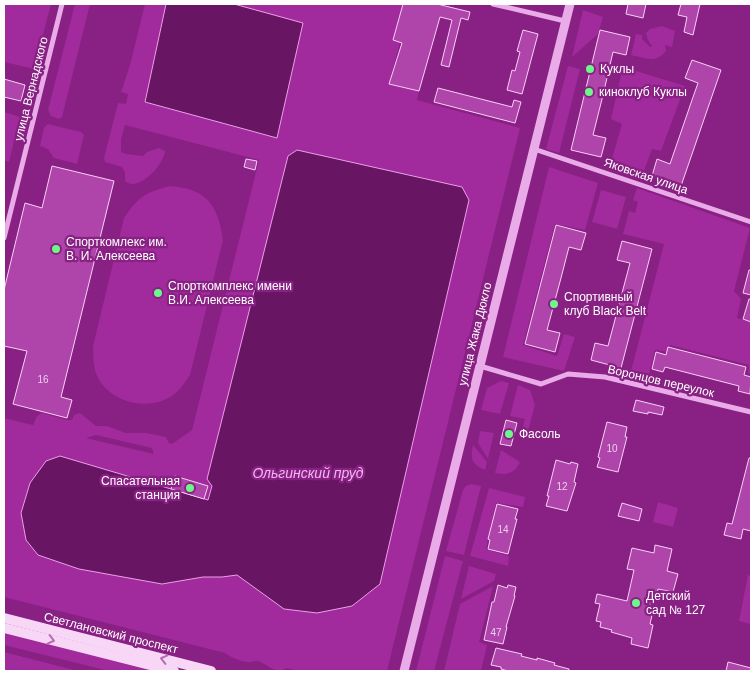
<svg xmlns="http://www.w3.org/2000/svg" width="755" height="675" viewBox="0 0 755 675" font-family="Helvetica,sans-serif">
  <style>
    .green { fill: #a12a9c; fill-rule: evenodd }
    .water { fill: #681663; stroke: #ec9fea }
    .building { fill: #af45aa; stroke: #f8d0f6 }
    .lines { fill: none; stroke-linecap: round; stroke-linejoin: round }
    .minor { stroke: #eaace8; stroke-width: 5 }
    .tertiary { stroke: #eaace8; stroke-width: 9 }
    .secondary { stroke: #f8d7f6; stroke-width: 10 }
    .oneway { stroke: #b56ab1 }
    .poi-dot { fill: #6df788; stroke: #882183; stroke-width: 2 }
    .labels { text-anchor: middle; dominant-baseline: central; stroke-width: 4.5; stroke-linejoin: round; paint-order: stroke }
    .number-label { font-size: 10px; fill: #ebd0ea }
    .poi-label { font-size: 12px; fill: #fff; stroke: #882183; text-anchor: start }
    .street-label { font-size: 12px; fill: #fff; stroke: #882183 }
    .water-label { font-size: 14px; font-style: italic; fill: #f2b7f0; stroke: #882183 }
  </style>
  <rect width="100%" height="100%" fill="#882183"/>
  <g class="green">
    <path d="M 4,4 L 51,4 L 34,69 L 4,62 Z"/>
    <path d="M 75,4 L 90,4 L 62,117 L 59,119 L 51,116 L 48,110 Z"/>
    <path d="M 145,4 L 403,4 L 393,40 L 400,42 L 389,84 L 419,91 L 417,100 L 520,128 L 387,671 L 298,671 L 287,668 C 274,675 268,664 258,661 C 253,660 252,663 247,662 C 240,661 230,657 225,653 L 4,597 L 4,418 L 33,425 L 37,416 L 42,413 L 67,420 L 72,420 L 74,415 L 80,413 L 96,426 L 107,426 L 126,433 L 146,433 L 166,437 L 169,443 L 172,444 L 192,430 L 259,160 L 125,125 L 121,139 L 121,152 L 126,154 L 143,156 L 147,152 L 159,148 L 165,151 C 164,165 138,193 125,181 L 125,173 L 122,167 L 105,162 L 104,158 L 118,103 L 126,104 L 128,94 L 121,92 L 130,65 ZM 96,435 L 152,448 L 154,454 L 86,438 Z"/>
    <path d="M 583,10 L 603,17 L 598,34 L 572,57 Z"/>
    <path d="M 662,26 L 675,31 L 672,47 L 665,45 L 666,51 C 656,64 645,58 631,55 L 636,34 L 642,35 L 642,39 L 650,47 L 652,46 L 648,40 L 646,33 L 650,29 Z"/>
    <path d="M 568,66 L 580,69 L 559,153 L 546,149 Z"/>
    <path d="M 623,67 L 685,86 L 661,151 L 652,149 L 642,176 L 610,165 L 622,124 L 611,119 Z"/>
    <path d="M 4,112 L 20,117 L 9,162 L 4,160 Z"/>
    <path d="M 48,124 L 81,132 L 84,135 L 77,164 L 54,158 L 48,149 L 40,146 L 44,128 Z"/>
    <path d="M 549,167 L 598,183 L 585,230 L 555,224 L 523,345 L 557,356 L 564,334 L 575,337 L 564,371 L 503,357 Z"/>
    <path d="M 170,186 C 178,187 187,188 194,191 C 215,200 220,219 223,240 L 190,375 C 186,380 183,386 178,391 C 157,411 119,407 101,383 C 93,372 93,359 93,346 L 124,218 C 139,196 145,193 170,186 Z"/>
    <path d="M 637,188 L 750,228 L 734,291 L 741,299 L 737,318 L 751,322 L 751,374 L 748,373 L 749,365 L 670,345 L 668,352 L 655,350 L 649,374 L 631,371 L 664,244 L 623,234 L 629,211 L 635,213 L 638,202 L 633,200 Z"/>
    <path d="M 601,190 L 626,197 L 617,229 L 592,222 Z"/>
    <path d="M 501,381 L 509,383 L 500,414 L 481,410 L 487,388 Z"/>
    <path d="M 518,385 L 530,390 L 535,405 L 526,438 L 520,436 L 525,419 L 510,416 Z"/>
    <path d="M 480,431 L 494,433 L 488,459 L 478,443 Z"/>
    <path d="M 473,445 L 487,462 L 485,470 C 472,465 470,459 473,445 Z"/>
    <path d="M 501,450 L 520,462 C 515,473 507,476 495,473 Z"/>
    <path d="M 471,484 L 481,486 L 464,555 L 446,551 L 463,490 L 466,486 Z"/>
    <path d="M 489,488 L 525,497 L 523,507 L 496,503 L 486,549 L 509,556 L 508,566 L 470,556 Z"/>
    <path d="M 658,502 L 678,508 L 673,527 L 653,522 Z"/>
    <path d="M 445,556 L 463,561 L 434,671 L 416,671 Z"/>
    <path d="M 469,566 L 496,574 L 494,581 L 461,599 Z"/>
    <path d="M 748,575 L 751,576 L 751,624 L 739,621 Z"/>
    <path d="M 493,586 L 479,642 L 487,645 L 481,671 L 444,671 L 460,604 Z"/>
    <path d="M 4,631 L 163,671 L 109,671 L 4,645 Z"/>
    <path d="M 4,652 L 78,671 L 4,671 Z"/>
  </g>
  <g class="water">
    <path d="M 166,4 L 234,4 L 303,23 L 277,138 L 145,102 Z"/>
    <path d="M 297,150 L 462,187 L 469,200 L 380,584 L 352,606 L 317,613 L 284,609 L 237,575 L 222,577 L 203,577 L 162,584 L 79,569 L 38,555 L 26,540 L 21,513 L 30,483 L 46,461 L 60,456 L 208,500 L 212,486 L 207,479 L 288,156 Z"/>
  </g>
  <g class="building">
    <path d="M 403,4 L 437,4 L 470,12 L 468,20 L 461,18 L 449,67 L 441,65 L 452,20 L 440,17 L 419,91 L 389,84 L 402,43 L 393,40 Z"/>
    <path d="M 628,4 L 646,4 L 643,18 L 626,14 Z"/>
    <path d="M 681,4 L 700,4 L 693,35 L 684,32 L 687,17 L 678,15 Z"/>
    <path d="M 523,30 L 538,34 L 522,94 L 507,90 L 512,70 L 515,71 L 520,52 L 517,51 Z"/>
    <path d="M 600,30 L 630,37 L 626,55 L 613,52 L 603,95 L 593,135 L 606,138 L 601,157 L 571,150 Z"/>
    <path d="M 692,60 L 721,70 L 681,186 L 652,176 L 657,159 L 670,164 L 692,100 L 698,83 L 685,78 Z"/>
    <path d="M 4,79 L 25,85 L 21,101 L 4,97 Z"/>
    <path d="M 438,88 L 512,107 L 514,100 L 521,102 L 515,123 L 434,102 Z"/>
    <path d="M 246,159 L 257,161 L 255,170 L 244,167 Z"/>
    <path d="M 52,166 L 114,181 L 61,397 L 72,400 L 67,418 L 13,404 L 27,351 L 4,346 L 4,290 L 25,203 L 42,208 Z"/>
    <path d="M 556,225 L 586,233 L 581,250 L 569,247 L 561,278 L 547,330 L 560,333 L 555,352 L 525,344 Z"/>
    <path d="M 622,241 L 652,249 L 621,368 L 591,360 L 595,343 L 608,346 L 630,263 L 617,260 Z"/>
    <path d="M 749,270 L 751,270 L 751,295 L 743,293 Z"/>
    <path d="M 749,299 L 751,299 L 751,322 L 743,319 Z"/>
    <path d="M 668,347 L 746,367 L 744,375 L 751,377 L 750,394 L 738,391 L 739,386 L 704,377 L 665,367 L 663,372 L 652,369 L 656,352 L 666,355 Z"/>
    <path d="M 636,400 L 664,407 L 662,415 L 648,412 L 648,414 L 633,411 Z"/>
    <path d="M 506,420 L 517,423 L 511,446 L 500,444 Z"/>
    <path d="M 607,422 L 627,427 L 625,437 L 627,437 L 618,472 L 597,467 L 600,458 L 598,457 Z"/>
    <path d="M 749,458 L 751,458 L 751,531 L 743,529 L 741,539 L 724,535 L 727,523 L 732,524 Z"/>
    <path d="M 556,460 L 570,464 L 571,462 L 578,464 L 574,482 L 576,483 L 567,511 L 546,506 L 549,496 L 547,496 Z"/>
    <path d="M 175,476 L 208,486 L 204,499 L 171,489 Z"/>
    <path d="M 622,503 L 642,509 L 639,521 L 618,516 Z"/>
    <path d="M 497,504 L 518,509 L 515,519 L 517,519 L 508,554 L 488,549 L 490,540 L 488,539 Z"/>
    <path d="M 655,545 L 672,549 L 667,571 L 678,574 L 673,592 L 658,589 L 650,624 L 653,625 L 648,648 L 631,644 L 632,638 L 611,632 L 612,630 L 600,627 L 601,622 L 596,621 L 600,604 L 595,603 L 597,594 L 627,601 L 634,570 L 627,569 L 632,548 L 654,553 Z"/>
    <path d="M 498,585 L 507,588 L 508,585 L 516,587 L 514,596 L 515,596 L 506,627 L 507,627 L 503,644 L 484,640 L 492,602 L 494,602 Z"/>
    <path d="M 496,648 L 522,654 L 521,656 L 537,660 L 537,658 L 555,663 L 554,665 L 569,669 L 569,671 L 508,671 L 501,669 L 501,667 L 491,665 Z"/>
    <path d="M 728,662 L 751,668 L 751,671 L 726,671 Z"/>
  </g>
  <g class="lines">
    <g class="minor">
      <path d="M 493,4 L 565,21"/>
      <path d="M 534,149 L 751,222"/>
      <path d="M 4,238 L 62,4"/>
      <path d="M 480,366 L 541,384 L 568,374 L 605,377 L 751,412"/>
    </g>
    <path class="tertiary" d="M 404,671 L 570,4"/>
    <g class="secondary">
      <path d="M 4,618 L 211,671"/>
      <path d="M 4,628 L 174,671"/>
    </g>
  </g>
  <defs><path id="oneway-chevron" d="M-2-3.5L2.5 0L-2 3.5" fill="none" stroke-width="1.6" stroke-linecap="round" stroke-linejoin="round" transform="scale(1.25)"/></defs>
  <g class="oneway">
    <use href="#oneway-chevron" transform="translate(51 640) rotate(14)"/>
    <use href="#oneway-chevron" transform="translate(164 659) rotate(-166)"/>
  </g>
  <g class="poi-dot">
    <circle cx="590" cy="69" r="5"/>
    <circle cx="589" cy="92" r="5"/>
    <circle cx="56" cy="249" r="5"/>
    <circle cx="158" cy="293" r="5"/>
    <circle cx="554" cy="304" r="5"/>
    <circle cx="509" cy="434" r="5"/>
    <circle cx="190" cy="488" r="5"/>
    <circle cx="636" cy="603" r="5"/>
  </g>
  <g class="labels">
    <g class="number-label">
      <text x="43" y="379">16</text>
      <text x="612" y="448">10</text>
      <text x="562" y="486">12</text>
      <text x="503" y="529">14</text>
      <text x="496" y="632">47</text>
    </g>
    <g class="poi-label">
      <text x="600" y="69">Куклы</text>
      <text x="599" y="92">киноклуб Куклы</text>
      <text x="66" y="242">Спорткомлекс им.<tspan x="66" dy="14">В. И. Алексеева</tspan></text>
      <text x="168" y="286">Спорткомплекс имени<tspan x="168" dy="14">В.И. Алексеева</tspan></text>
      <text x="564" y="297">Спортивный<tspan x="564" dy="14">клуб Black Belt</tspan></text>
      <text x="519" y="434">Фасоль</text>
      <text x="180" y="481" text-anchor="end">Спасательная<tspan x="180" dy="14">станция</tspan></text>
      <text x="646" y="596">Детский<tspan x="646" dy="14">сад № 127</tspan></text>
    </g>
    <g class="street-label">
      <text transform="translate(31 89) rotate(-76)">улица Вернадского</text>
      <text transform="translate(646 176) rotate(19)">Яковская улица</text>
      <text transform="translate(475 334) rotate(-76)">улица Жака Дюкло</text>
      <text transform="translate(661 381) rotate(13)">Воронцов переулок</text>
      <text transform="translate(111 633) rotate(14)">Светлановский проспект</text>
    </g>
    <g class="water-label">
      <text x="308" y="473">Ольгинский пруд</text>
    </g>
  </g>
  <rect width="755" height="675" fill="none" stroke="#ffffff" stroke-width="10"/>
</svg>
